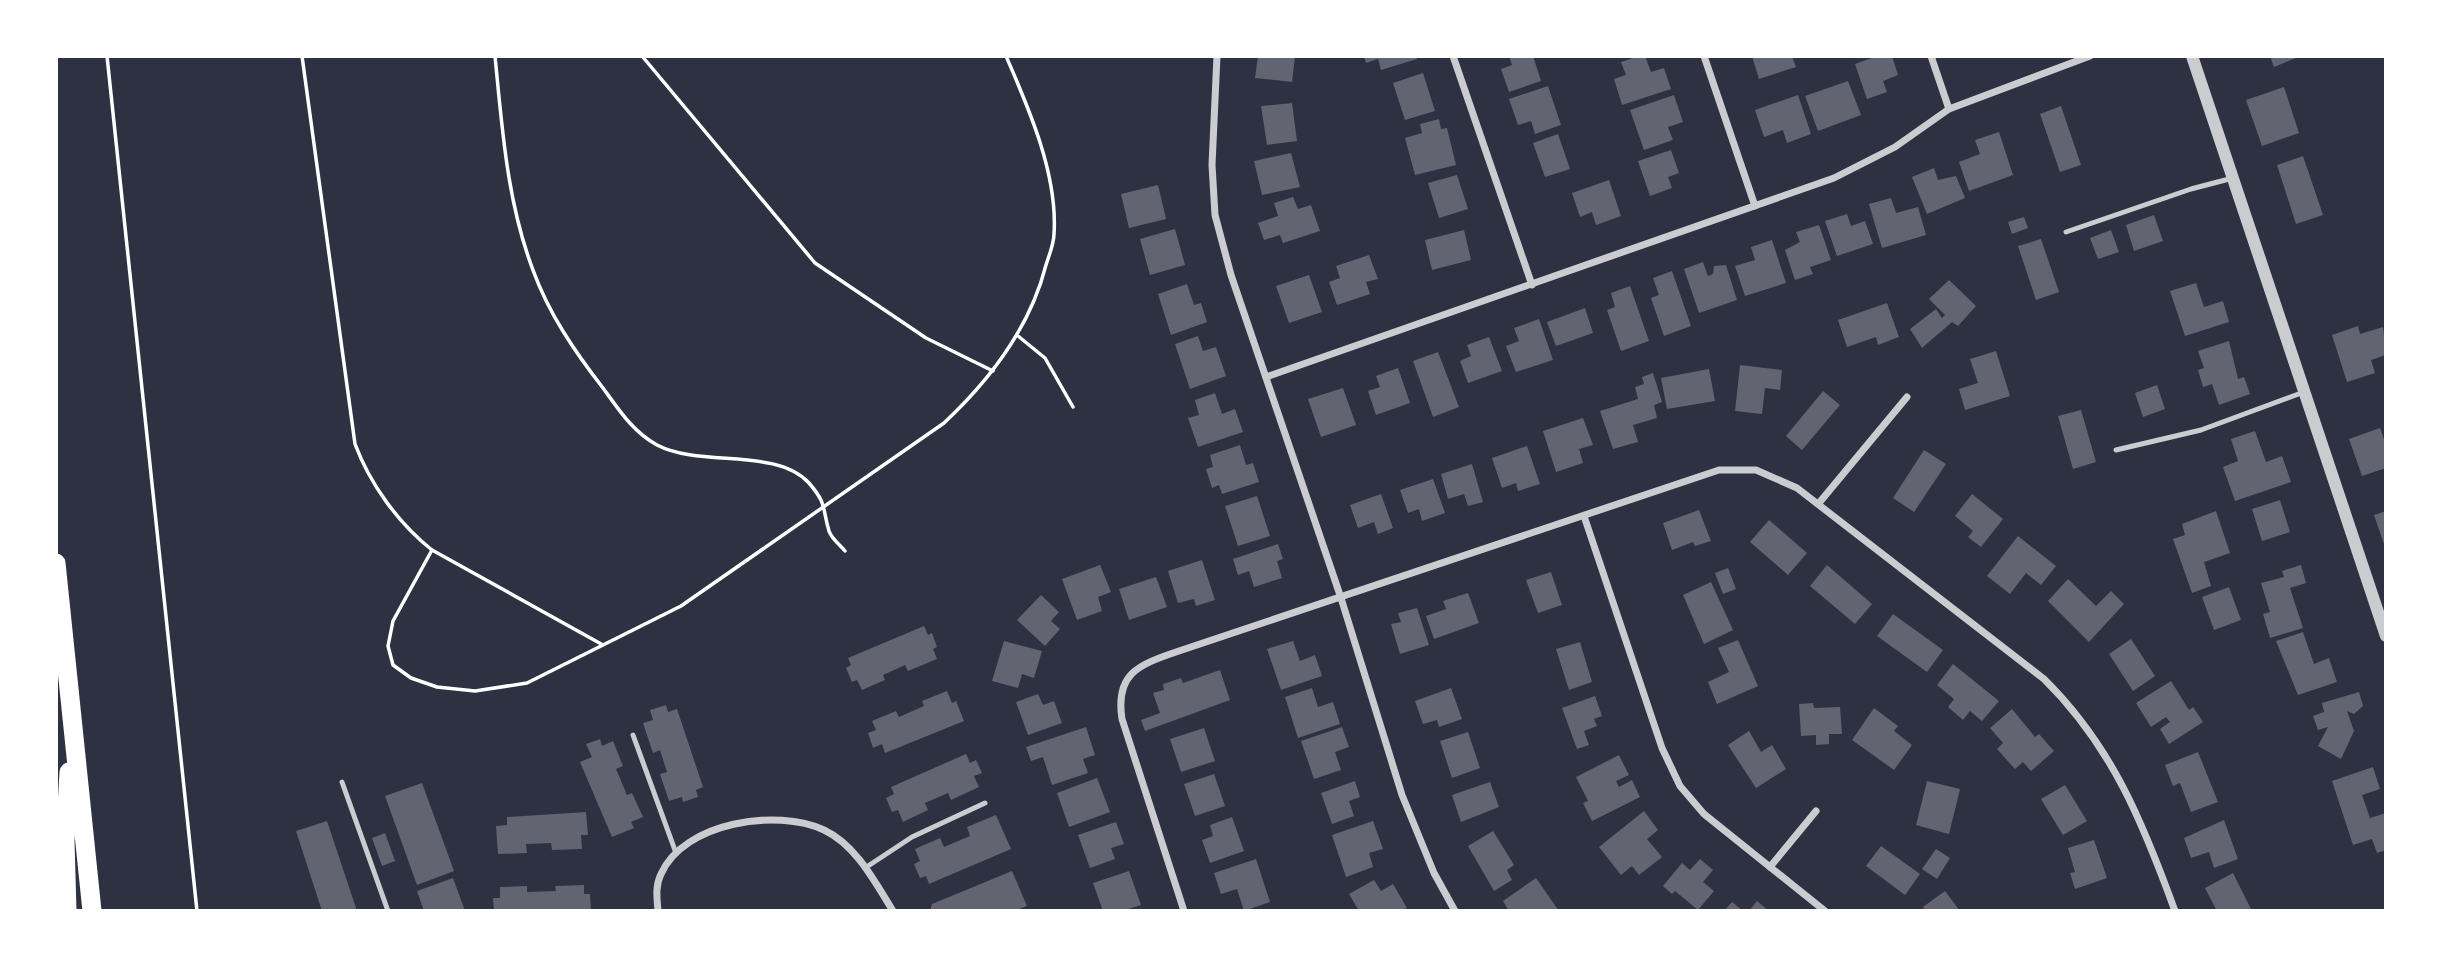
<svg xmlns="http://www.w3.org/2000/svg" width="2442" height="967" viewBox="0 0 2442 967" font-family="Roboto,sans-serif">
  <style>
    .building { fill: #626471 }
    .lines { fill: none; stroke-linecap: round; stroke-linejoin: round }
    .path { stroke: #fff; stroke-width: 3.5 }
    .service { stroke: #caccd0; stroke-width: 5 }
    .minor { stroke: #caccd0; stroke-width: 7 }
    .tertiary { stroke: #caccd0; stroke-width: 12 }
    .motorway { stroke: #fff; stroke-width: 19 }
  </style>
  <rect width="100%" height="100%" fill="#2d3142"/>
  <g class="building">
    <path d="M 1258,56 L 1295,56 L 1292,82 L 1255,78 Z"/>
    <path d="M 1364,56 L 1417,56 L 1417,59 L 1381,70 L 1378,59 L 1366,63 Z"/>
    <path d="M 1509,56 L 1533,56 L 1541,81 L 1509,92 L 1501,69 L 1512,65 Z"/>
    <path d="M 1639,56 L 1645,56 L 1651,72 L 1664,68 L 1671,89 L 1622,105 L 1614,79 L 1626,75 L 1621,62 Z"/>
    <path d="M 1752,56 L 1792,56 L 1796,67 L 1759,79 Z"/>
    <path d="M 1877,56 L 1892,56 L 1898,75 L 1883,81 L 1887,92 L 1867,99 L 1855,64 Z"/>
    <path d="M 2270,56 L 2301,56 L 2274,67 Z"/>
    <path d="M 1423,73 L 1435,111 L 1405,120 L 1393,83 Z"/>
    <path d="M 1848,81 L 1861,115 L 1818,131 L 1805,96 Z"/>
    <path d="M 1548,86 L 1561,125 L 1535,134 L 1531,121 L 1518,125 L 1509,99 Z"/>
    <path d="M 2284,87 L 2299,133 L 2262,146 L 2246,100 Z"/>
    <path d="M 1674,95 L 1683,122 L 1668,127 L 1673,140 L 1644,150 L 1630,110 Z"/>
    <path d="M 1798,95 L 1811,134 L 1787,143 L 1783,130 L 1764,137 L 1755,110 Z"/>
    <path d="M 1292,103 L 1297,141 L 1267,145 L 1261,106 Z"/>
    <path d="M 2061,106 L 2081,165 L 2060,172 L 2040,114 Z"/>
    <path d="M 1439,119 L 1441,129 L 1447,128 L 1456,165 L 1415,175 L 1405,138 L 1422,133 L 1420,124 Z"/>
    <path d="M 1999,132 L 2013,175 L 1969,191 L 1959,162 L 1980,154 L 1975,140 Z"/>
    <path d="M 1558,134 L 1570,169 L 1545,177 L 1533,143 Z"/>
    <path d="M 1671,150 L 1679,173 L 1668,177 L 1672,188 L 1650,196 L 1638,161 Z"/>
    <path d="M 1291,153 L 1300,187 L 1262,195 L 1254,161 Z"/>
    <path d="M 2303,156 L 2323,215 L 2296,224 L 2277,165 Z"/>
    <path d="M 1934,168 L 1938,180 L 1956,176 L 1965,198 L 1927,214 L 1912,177 Z"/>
    <path d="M 1457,175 L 1468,209 L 1439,218 L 1428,183 Z"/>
    <path d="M 1609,180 L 1621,216 L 1596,225 L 1592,212 L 1580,217 L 1572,193 Z"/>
    <path d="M 1158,185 L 1166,219 L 1129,228 L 1121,194 Z"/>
    <path d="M 1293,197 L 1298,209 L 1311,205 L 1320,231 L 1283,243 L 1280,235 L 1264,240 L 1258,223 L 1278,216 L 1274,203 Z"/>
    <path d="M 1891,198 L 1896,213 L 1918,207 L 1926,235 L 1882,248 L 1869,204 Z"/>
    <path d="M 1847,214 L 1851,226 L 1865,221 L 1873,244 L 1837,256 L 1825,221 Z"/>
    <path d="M 2154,215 L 2163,241 L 2134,251 L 2126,225 Z"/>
    <path d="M 2024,217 L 2028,228 L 2012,234 L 2008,222 Z"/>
    <path d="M 1819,225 L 1831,260 L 1810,267 L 1813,274 L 1795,280 L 1785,250 L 1800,242 L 1796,232 Z"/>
    <path d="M 1175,229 L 1185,265 L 1150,275 L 1140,239 Z"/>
    <path d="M 1464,230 L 1471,260 L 1432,270 L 1425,240 Z"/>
    <path d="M 2111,230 L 2119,252 L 2098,259 L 2090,238 Z"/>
    <path d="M 2041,239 L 2059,292 L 2036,300 L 2018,246 Z"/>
    <path d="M 1772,240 L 1786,283 L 1745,296 L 1735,266 L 1755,260 L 1751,247 Z"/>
    <path d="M 1369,255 L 1378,279 L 1366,282 L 1370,294 L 1337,305 L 1329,282 L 1340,278 L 1336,266 Z"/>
    <path d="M 1703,262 L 1708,276 L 1713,274 L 1714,266 L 1726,265 L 1737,300 L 1699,313 L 1684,269 Z"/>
    <path d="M 1672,271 L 1691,326 L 1664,336 L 1651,298 L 1659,295 L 1653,278 Z"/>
    <path d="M 1309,275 L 1322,312 L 1289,323 L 1276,286 Z"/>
    <path d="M 1949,280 L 1976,306 L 1958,326 L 1952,322 L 1922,348 L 1910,329 L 1936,309 L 1942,318 L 1945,315 L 1929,299 Z"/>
    <path d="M 2196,283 L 2204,307 L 2223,301 L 2229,322 L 2185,336 L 2170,291 Z"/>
    <path d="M 1187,284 L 1194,305 L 1201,303 L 1207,322 L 1171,335 L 1158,294 Z"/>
    <path d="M 1630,286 L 1649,341 L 1621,351 L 1607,310 L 1615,307 L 1611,293 Z"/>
    <path d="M 1887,303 L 1899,337 L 1878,345 L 1876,337 L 1847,347 L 1838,320 Z"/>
    <path d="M 1585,308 L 1593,333 L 1556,346 L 1547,322 Z"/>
    <path d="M 1539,319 L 1553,360 L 1516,372 L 1506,346 L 1519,341 L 1514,328 Z"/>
    <path d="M 2358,326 L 2360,334 L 2383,327 L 2386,355 L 2371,360 L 2375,373 L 2347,382 L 2332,335 Z"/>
    <path d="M 1198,336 L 1203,351 L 1216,347 L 1226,376 L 1190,389 L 1175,344 Z"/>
    <path d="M 1489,337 L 1502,371 L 1468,383 L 1460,361 L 1471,356 L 1467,345 Z"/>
    <path d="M 2229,341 L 2238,379 L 2244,377 L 2250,394 L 2219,405 L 2212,384 L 2203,387 L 2198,370 L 2204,368 L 2198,351 Z"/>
    <path d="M 1996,351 L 2010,396 L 1965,410 L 1959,389 L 1978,383 L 1970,359 Z"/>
    <path d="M 1438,352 L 1459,407 L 1433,417 L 1413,361 Z"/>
    <path d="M 1740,365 L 1782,370 L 1780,390 L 1765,388 L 1762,414 L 1735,411 Z"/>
    <path d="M 1398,368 L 1410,403 L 1376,415 L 1368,391 L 1380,387 L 1376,376 Z"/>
    <path d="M 1709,369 L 1715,401 L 1667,409 L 1661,378 Z"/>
    <path d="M 1653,373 L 1662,402 L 1654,405 L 1657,418 L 1633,425 L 1638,442 L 1613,449 L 1600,411 L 1638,399 L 1635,387 L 1644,384 L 1642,377 Z"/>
    <path d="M 2157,385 L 2165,409 L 2143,417 L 2135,393 Z"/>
    <path d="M 1343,388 L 1356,425 L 1321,437 L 1308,399 Z"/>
    <path d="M 1823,391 L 1840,405 L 1802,450 L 1786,436 Z"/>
    <path d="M 1215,393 L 1222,414 L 1235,409 L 1243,432 L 1198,447 L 1188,418 L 1199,415 L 1195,400 Z"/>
    <path d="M 2081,410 L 2096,462 L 2073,469 L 2058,416 Z"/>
    <path d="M 1583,418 L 1593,445 L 1579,449 L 1583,463 L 1556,472 L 1543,431 Z"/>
    <path d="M 2380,428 L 2386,445 L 2386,468 L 2362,476 L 2349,439 Z"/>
    <path d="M 2255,431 L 2266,462 L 2282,456 L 2291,482 L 2235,501 L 2223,467 L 2238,461 L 2231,439 Z"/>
    <path d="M 1240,445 L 1246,465 L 1253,463 L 1259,482 L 1222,494 L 1219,485 L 1212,488 L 1206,469 L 1213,467 L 1210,455 Z"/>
    <path d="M 1527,446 L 1540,484 L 1518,491 L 1516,483 L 1502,488 L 1492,458 Z"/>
    <path d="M 1924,450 L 1946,464 L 1914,512 L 1893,498 Z"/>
    <path d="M 1472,464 L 1483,502 L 1468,506 L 1464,494 L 1448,499 L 1441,474 Z"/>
    <path d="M 1433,479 L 1445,513 L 1422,521 L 1419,509 L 1408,513 L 1400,490 Z"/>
    <path d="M 1381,494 L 1393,528 L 1378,534 L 1374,522 L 1358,528 L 1350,505 Z"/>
    <path d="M 1972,494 L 2003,519 L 1981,547 L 1968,537 L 1973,531 L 1955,516 Z"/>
    <path d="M 1257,496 L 1270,536 L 1238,546 L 1225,506 Z"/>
    <path d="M 2280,500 L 2290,532 L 2262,541 L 2252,509 Z"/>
    <path d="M 1699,510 L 1711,541 L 1695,546 L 1693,542 L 1672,550 L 1663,523 Z"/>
    <path d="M 2216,511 L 2230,553 L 2204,562 L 2211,586 L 2192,593 L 2173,539 L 2185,535 L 2182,524 Z"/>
    <path d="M 2386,511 L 2386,550 L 2374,515 Z"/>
    <path d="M 1769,520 L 1807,553 L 1788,575 L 1750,542 Z"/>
    <path d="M 2018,536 L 2056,566 L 2041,585 L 2026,573 L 2010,594 L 1987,576 Z"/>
    <path d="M 1278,544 L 1283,559 L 1277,561 L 1282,578 L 1254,587 L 1249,571 L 1238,575 L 1233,559 Z"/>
    <path d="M 1202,560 L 1215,600 L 1196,606 L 1194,599 L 1178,603 L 1168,571 Z"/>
    <path d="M 1100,565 L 1111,592 L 1098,597 L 1102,611 L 1077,620 L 1062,579 Z"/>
    <path d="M 1827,565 L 1872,604 L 1855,624 L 1810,586 Z"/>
    <path d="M 2301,565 L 2306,583 L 2290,588 L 2303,628 L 2270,638 L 2263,614 L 2270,612 L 2261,583 L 2284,577 L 2282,571 Z"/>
    <path d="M 1728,568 L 1736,589 L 1723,594 L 1715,573 Z"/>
    <path d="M 1551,572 L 1562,605 L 1538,613 L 1526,580 Z"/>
    <path d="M 1156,577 L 1167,607 L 1129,620 L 1119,589 Z"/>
    <path d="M 2068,579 L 2096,606 L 2111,591 L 2124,604 L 2089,642 L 2048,601 Z"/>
    <path d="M 1711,582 L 1733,630 L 1704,644 L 1683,595 Z"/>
    <path d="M 2229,587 L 2241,620 L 2214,630 L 2202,597 Z"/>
    <path d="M 1468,593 L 1479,623 L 1434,639 L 1426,616 L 1446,609 L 1443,601 Z"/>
    <path d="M 1041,595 L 1059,612 L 1051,621 L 1060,629 L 1045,646 L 1017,620 Z"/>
    <path d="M 1417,608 L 1429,645 L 1400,654 L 1391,624 L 1401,622 L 1398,613 Z"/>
    <path d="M 1893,614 L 1943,650 L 1927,672 L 1877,636 Z"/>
    <path d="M 924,626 L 928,635 L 932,633 L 937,647 L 933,649 L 937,659 L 908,671 L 905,665 L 883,675 L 885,680 L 862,690 L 857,680 L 852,682 L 846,668 L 851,665 L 848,658 Z"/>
    <path d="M 2303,632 L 2314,664 L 2329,658 L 2337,682 L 2298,695 L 2276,641 Z"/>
    <path d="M 2131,639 L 2155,676 L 2133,691 L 2109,654 Z"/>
    <path d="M 1738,640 L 1758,686 L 1717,704 L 1708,682 L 1729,672 L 1718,648 Z"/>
    <path d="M 1004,641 L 1042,651 L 1034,678 L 1022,674 L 1018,688 L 992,681 Z"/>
    <path d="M 1293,641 L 1300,661 L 1315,655 L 1322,676 L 1281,690 L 1267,649 Z"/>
    <path d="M 1580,642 L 1592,682 L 1569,690 L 1556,649 Z"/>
    <path d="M 1953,664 L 1999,701 L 1982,721 L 1970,711 L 1963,720 L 1948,707 L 1954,699 L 1937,685 Z"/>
    <path d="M 1220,670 L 1230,700 L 1145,731 L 1141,720 L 1160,713 L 1153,693 L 1164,690 L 1163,684 L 1181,678 L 1183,683 Z"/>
    <path d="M 2171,681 L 2189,710 L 2193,707 L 2203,722 L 2169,744 L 2160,729 L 2170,722 L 2166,717 L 2151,727 L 2136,703 Z"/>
    <path d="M 1312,688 L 1318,707 L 1333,702 L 1340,724 L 1298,738 L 1285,697 Z"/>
    <path d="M 1451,688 L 1462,719 L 1439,727 L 1437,720 L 1423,724 L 1415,701 Z"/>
    <path d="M 947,691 L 952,703 L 956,701 L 964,721 L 885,753 L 882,744 L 873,748 L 868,733 L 876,730 L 872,721 L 896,711 L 899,717 L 924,706 L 922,701 Z"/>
    <path d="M 2359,692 L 2363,706 L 2354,714 L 2347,711 L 2354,731 L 2341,759 L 2318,746 L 2328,727 L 2318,730 L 2313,716 L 2324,712 L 2322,703 Z"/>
    <path d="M 1038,694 L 1043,705 L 1054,701 L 1062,723 L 1028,735 L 1016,702 Z"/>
    <path d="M 1595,696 L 1602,716 L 1594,719 L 1597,726 L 1584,731 L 1589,745 L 1577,749 L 1562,708 Z"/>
    <path d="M 1813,703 L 1814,708 L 1840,707 L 1842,734 L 1829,734 L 1829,744 L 1816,745 L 1816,735 L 1801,736 L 1799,704 Z"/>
    <path d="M 666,705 L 668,712 L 677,709 L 703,787 L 696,790 L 698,797 L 683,802 L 682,797 L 669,801 L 660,774 L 667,772 L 660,750 L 653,753 L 643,723 L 653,720 L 650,710 Z"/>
    <path d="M 1874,708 L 1898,726 L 1894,731 L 1912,745 L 1894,770 L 1852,740 Z"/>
    <path d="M 2012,709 L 2035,737 L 2039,734 L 2054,751 L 2031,771 L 2023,762 L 2015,769 L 1997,749 L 2003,743 L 1990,728 Z"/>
    <path d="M 1086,727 L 1095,755 L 1083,759 L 1088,773 L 1052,785 L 1043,757 L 1031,761 L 1026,747 Z"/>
    <path d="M 1342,727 L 1349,747 L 1335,752 L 1341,770 L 1314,779 L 1301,741 Z"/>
    <path d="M 1204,728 L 1215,761 L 1181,772 L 1170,739 Z"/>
    <path d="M 1749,731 L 1761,752 L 1772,745 L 1786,769 L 1756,788 L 1728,745 Z"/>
    <path d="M 1468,732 L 1480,768 L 1452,778 L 1440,741 Z"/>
    <path d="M 600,739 L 602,746 L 613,741 L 623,766 L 616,769 L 627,795 L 632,793 L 643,817 L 631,822 L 634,828 L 612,837 L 580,762 L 592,757 L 586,744 Z"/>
    <path d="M 2198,752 L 2218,802 L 2191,812 L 2180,783 L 2173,786 L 2165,765 Z"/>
    <path d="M 966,754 L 970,763 L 976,760 L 982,773 L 974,776 L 979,787 L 951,800 L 948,793 L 925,803 L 928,810 L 903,822 L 898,810 L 892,812 L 886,798 L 894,794 L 891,787 Z"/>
    <path d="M 1619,755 L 1629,775 L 1616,781 L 1619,787 L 1632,780 L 1640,797 L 1592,821 L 1583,803 L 1588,801 L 1576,777 Z"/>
    <path d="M 2373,767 L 2380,789 L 2362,795 L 2370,818 L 2386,813 L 2386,850 L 2377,853 L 2372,839 L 2353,845 L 2332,781 Z"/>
    <path d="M 1214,774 L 1225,806 L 1195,816 L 1184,784 Z"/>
    <path d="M 1097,778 L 1110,812 L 1069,827 L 1057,793 Z"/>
    <path d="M 1355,781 L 1360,797 L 1349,801 L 1354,816 L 1332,824 L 1321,793 Z"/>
    <path d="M 1927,781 L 1960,789 L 1949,834 L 1916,825 Z"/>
    <path d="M 1490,782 L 1499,807 L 1461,822 L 1452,795 Z"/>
    <path d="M 422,783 L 454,871 L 417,885 L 385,796 Z"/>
    <path d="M 2065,785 L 2087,821 L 2063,835 L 2041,799 Z"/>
    <path d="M 1644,811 L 1658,830 L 1647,839 L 1662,857 L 1639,875 L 1632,866 L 1621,875 L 1599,847 Z"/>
    <path d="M 586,812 L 588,835 L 581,835 L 582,849 L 552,850 L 551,843 L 526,844 L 527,853 L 498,854 L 496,826 L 507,825 L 507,817 Z"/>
    <path d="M 996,815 L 1011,849 L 929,884 L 926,876 L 920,878 L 914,864 L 920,861 L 915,849 L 940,838 L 944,847 L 970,836 L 967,827 Z"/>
    <path d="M 1232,817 L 1244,851 L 1210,863 L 1202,840 L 1213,836 L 1210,825 Z"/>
    <path d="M 2224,820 L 2238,859 L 2214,868 L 2209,852 L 2191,858 L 2184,838 Z"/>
    <path d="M 327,821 L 357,911 L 322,911 L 296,831 Z"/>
    <path d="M 1373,821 L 1383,849 L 1369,853 L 1373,867 L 1346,877 L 1332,835 Z"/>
    <path d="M 1116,822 L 1124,844 L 1111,848 L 1115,859 L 1090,868 L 1078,835 Z"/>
    <path d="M 1493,831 L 1514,865 L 1507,870 L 1512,880 L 1494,891 L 1468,846 Z"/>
    <path d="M 385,833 L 395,861 L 382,866 L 372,838 Z"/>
    <path d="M 2094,840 L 2107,878 L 2075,889 L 2070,873 L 2075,872 L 2068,848 Z"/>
    <path d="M 1881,846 L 1920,874 L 1905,895 L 1866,866 Z"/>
    <path d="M 1936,849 L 1950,858 L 1937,879 L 1922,869 Z"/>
    <path d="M 1256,859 L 1270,902 L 1244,911 L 1237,889 L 1221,894 L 1214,873 Z"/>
    <path d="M 1700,859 L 1713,870 L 1703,882 L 1714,891 L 1698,910 L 1675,891 L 1672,894 L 1663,886 L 1682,863 L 1690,870 Z"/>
    <path d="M 1012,871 L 1027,906 L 1014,911 L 930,911 L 932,904 Z"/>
    <path d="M 1129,871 L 1141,905 L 1122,911 L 1103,911 L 1093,883 Z"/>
    <path d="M 2233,873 L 2252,911 L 2217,911 L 2205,888 Z"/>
    <path d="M 453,878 L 465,911 L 424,911 L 417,891 Z"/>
    <path d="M 1536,878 L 1559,911 L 1509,911 L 1503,901 Z"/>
    <path d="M 1374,880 L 1381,891 L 1393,884 L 1407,908 L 1401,911 L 1359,911 L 1349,894 Z"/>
    <path d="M 584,885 L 584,894 L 590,894 L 591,910 L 494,911 L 493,898 L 500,898 L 500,887 L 527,886 L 527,892 L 556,891 L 555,886 Z"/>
    <path d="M 1945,891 L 1960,911 L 1926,911 L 1923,907 Z"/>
    <path d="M 1757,901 L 1769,911 L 1749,911 Z"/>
    <path d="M 1732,902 L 1743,911 L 1724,911 Z"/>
  </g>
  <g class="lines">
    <g class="path">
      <path d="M 107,56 L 197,911"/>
      <path d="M 302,56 L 355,444 C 370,484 398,523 432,550 L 393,621 L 388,646 L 393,665 L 411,678 L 437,687 L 475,691 L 527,683 L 681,606 L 944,423 C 991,379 1030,328 1046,265 C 1049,255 1054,244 1054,234 C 1058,175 1029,109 1006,56"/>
      <path d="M 495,56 C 502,127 507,202 533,270 C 549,314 575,352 603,388 C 619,410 633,432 657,445 C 701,468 776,447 809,483 C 827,504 822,507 829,531 C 831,538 840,545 845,551"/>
      <path d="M 642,56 L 815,263 L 926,338 L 993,371"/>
      <path d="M 1018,336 L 1045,358 L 1073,407"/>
      <path d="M 432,550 L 603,645"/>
    </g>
    <g class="service">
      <path d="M 2066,232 L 2191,189 L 2233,178"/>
      <path d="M 2116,450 L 2201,430 L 2304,392"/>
      <path d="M 633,735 L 676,853"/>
      <path d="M 342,782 L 388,911"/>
      <path d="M 865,868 L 912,837 L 985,803"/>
    </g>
    <g class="minor">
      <path d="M 1217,56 L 1212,165 L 1215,215 L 1231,275 L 1341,598 L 1402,795 L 1434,873 L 1455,911"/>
      <path d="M 1453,56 L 1532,285"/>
      <path d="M 1704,56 L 1755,206"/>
      <path d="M 1931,56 L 1949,109"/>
      <path d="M 1266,377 L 1834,178 L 1895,147 L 1949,109 L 2090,56"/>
      <path d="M 1819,503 L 1907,397"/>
      <path d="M 1584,516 L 1662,748 L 1680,786 L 1704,814 L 1825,911"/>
      <path d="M 1770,867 L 1816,811"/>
      <path d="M 658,911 C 657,898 655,886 661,874 C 684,822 777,808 824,830 C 856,845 875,882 893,911"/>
      <path d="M 1184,911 L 1122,719 C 1115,674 1138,665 1176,652 L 1719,470 L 1756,470 L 1797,488 L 2044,679 C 2112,746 2143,823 2175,911"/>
    </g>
    <path class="tertiary" d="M 2192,56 L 2386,636"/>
    <g class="motorway">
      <path d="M 56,563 L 92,911"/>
      <path d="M 67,911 L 65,841 L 69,772"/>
    </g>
  </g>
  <rect width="2442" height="967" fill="none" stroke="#ffffff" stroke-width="116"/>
</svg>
